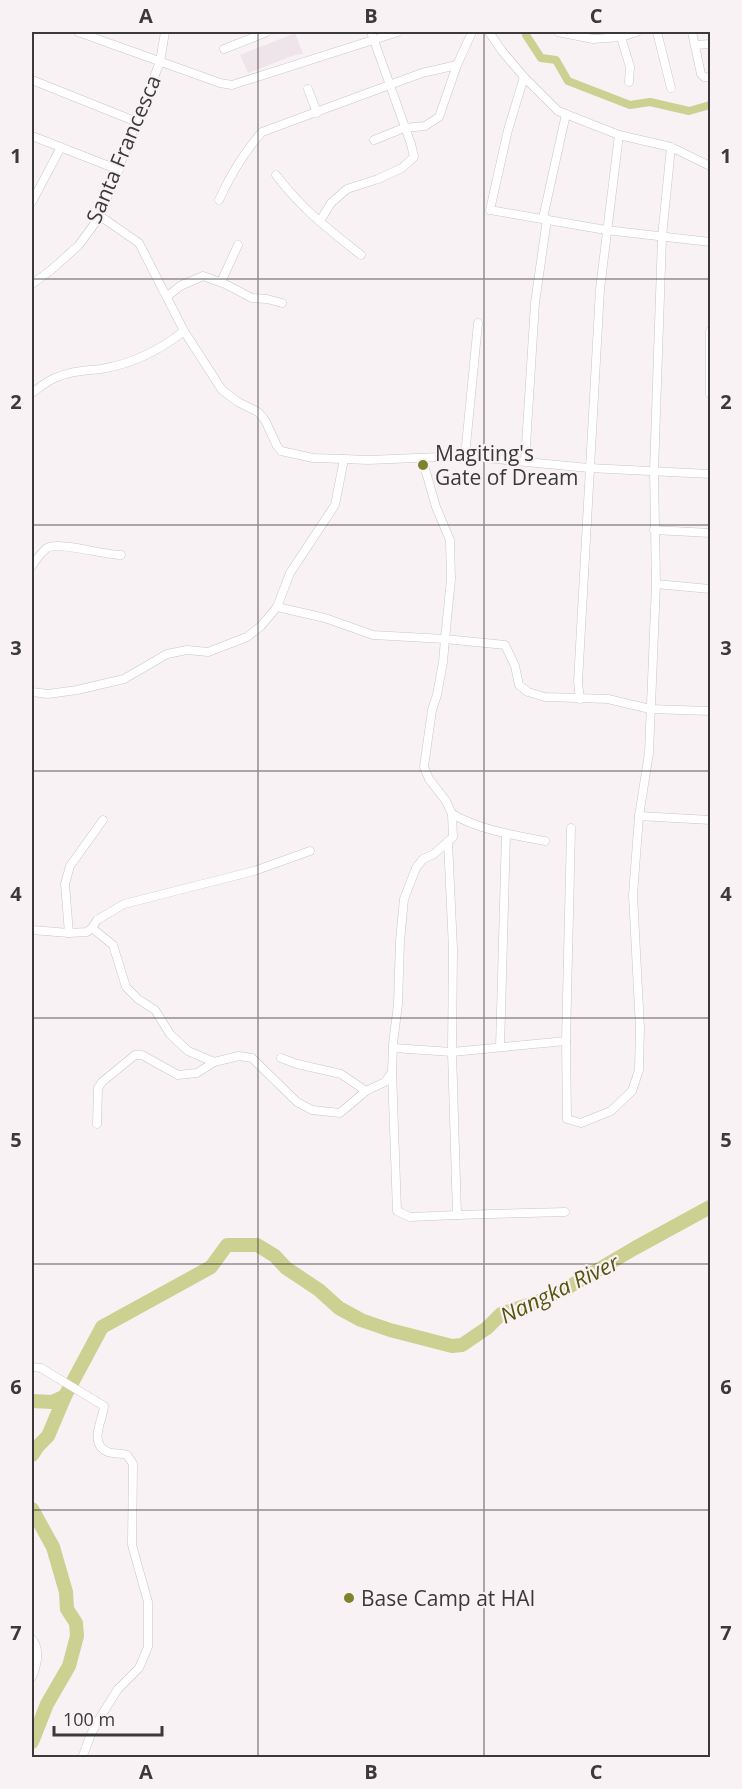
<svg xmlns="http://www.w3.org/2000/svg" width="742" height="1789" viewBox="0 0 742 1789" font-family="'Open Sans',sans-serif">
  <style>
    .built { fill: #f0e4eb }
    .lines { fill: none; stroke-linecap: round; stroke-linejoin: round }
    .canal { stroke: #ccd090; stroke-width: 8 }
    .river { stroke: #ccd090; stroke-width: 14 }
    .minor-casing { stroke: #cbc5c8; stroke-width: 9 }
    .minor { stroke: #fff; stroke-width: 8 }
    .grid { fill: none; stroke: #3b393a; stroke-width: 1.5; stroke-opacity: 0.55 }
    .poi-dot { fill: #7f822c; stroke: #f8f2f5; stroke-width: 2 }
    .labels { text-anchor: middle; dominant-baseline: central; stroke-width: 4.5; stroke-linejoin: round; paint-order: stroke }
    .street-label { font-size: 21px; fill: #3b393a; stroke: #f8f2f5 }
    .poi-label { font-size: 21px; fill: #3b393a; stroke: #f8f2f5; text-anchor: start }
    .water-label { font-size: 22px; font-style: italic; fill: #55560d; stroke: #f8f2f5 }
    .neatline { fill: none; stroke: #3b393a; stroke-width: 2 }
    .grid-label { font-size: 20px; text-anchor: middle; font-weight: bold; fill: #3b393a }
  </style>
  <rect width="100%" height="100%" fill="#f8f2f5"/>
  <path class="built" d="M 295,33 L 303,54 L 295,55 L 248,73 L 240,55 Z"/>
  <g class="lines">
    <path class="canal" d="M 526,35 L 541,58 L 556,60 L 568,81 L 630,105 L 650,102 L 689,111 L 710,105"/>
    <g class="river">
      <path d="M 32,1401 L 52,1402 L 65,1396"/>
      <path d="M 32,1455 L 38,1446 L 48,1436 L 65,1396 L 102,1327 L 211,1267 L 227,1245 L 257,1245 L 275,1256 L 286,1268 L 319,1290 L 339,1308 L 361,1320 L 390,1330 L 452,1346 L 462,1345 L 487,1328 L 501,1314 L 537,1302 L 567,1288 L 635,1248 L 710,1207"/>
      <path d="M 32,1509 L 53,1547 L 66,1592 L 67,1609 L 76,1623 L 77,1636 L 69,1666 L 47,1704 L 32,1742"/>
    </g>
    <g class="minor-casing">
      <g id="minor">
        <path d="M 78,32 L 220,83 L 232,85 L 398,32"/>
        <path d="M 489,32 L 502,51 L 524,77 L 558,111 L 619,135 L 671,147 L 710,166"/>
        <path d="M 558,32 L 593,39 L 621,37"/>
        <path d="M 657,32 L 671,88"/>
        <path d="M 692,32 L 701,74 L 704,77 L 710,78"/>
        <path d="M 695,45 L 710,44"/>
        <path d="M 224,49 L 267,32"/>
        <path d="M 524,77 L 508,130 L 490,210 L 606,230 L 710,242"/>
        <path d="M 32,80 L 137,122"/>
        <path d="M 629,82 L 630,67 L 621,37 L 637,32"/>
        <path d="M 308,89 L 317,113"/>
        <path d="M 32,136 L 119,170"/>
        <path d="M 374,140 L 404,128 L 425,126 L 439,117 L 457,65 L 472,32"/>
        <path d="M 276,175 C 302,209 328,229 361,255"/>
        <path d="M 219,200 C 230,176 244,152 262,132 L 422,73 L 457,65"/>
        <path d="M 32,202 L 61,147"/>
        <path d="M 100,216 L 139,243 L 184,331 L 222,390 L 238,402 L 258,412 L 265,420 L 277,446 L 281,451 L 313,458 L 344,459"/>
        <path d="M 543,218 L 566,114"/>
        <path d="M 320,221 L 331,203 L 347,189 L 378,179 L 402,168 L 414,157 L 411,144 L 371,32"/>
        <path d="M 221,282 L 238,245"/>
        <path d="M 32,284 L 51,270 L 79,245 L 100,216 L 160,62 L 165,32"/>
        <path d="M 168,296 L 180,286 L 203,276 L 225,284 L 252,298 L 267,299 L 282,303"/>
        <path d="M 710,331 L 710,394"/>
        <path d="M 32,393 C 39,388 47,381 55,378 C 70,371 85,371 101,369 C 132,364 160,350 184,331"/>
        <path d="M 465,456 L 478,323"/>
        <path d="M 525,461 L 535,303 L 547,219"/>
        <path d="M 654,530 L 710,533"/>
        <path d="M 32,566 C 36,560 41,552 47,548 C 57,541 105,555 121,555"/>
        <path d="M 656,584 L 710,589"/>
        <path d="M 277,607 L 325,618 L 373,635 L 445,639 L 451,579 L 450,540 L 436,507 L 422,458"/>
        <path d="M 32,692 L 48,694 L 77,690 L 124,679 L 167,654 L 187,650 L 208,652 L 247,637 L 261,626 L 277,607 L 290,573 L 335,505 L 344,459 L 368,460 L 465,456 L 589,468 L 710,474"/>
        <path d="M 580,699 L 578,682 L 600,289 L 619,135"/>
        <path d="M 452,814 C 480,830 513,835 545,841"/>
        <path d="M 639,816 L 710,820"/>
        <path d="M 571,828 L 566,1041 L 567,1119 L 581,1123 L 611,1111 L 632,1091 L 639,1070 L 640,1028 L 633,895 L 639,816 L 649,753 L 656,584 L 654,471 L 662,237 L 671,147"/>
        <path d="M 92,928 L 113,945 L 126,987 L 138,999 L 155,1010 L 170,1034 L 188,1051 L 214,1062 L 239,1056 L 252,1058 L 297,1102 L 312,1110 L 340,1113 L 366,1091 L 341,1074 L 297,1064 L 281,1058"/>
        <path d="M 32,930 L 69,933 L 87,932 L 92,928 L 97,920 L 124,904 L 254,871 L 310,851"/>
        <path d="M 69,933 L 65,884 L 70,866 L 103,820"/>
        <path d="M 500,1047 L 506,834"/>
        <path d="M 393,1048 L 452,1052 L 566,1041"/>
        <path d="M 392,1072 L 397,1211 L 410,1217 L 457,1215 L 452,1052 L 453,949 L 448,842"/>
        <path d="M 366,1091 L 385,1082 L 392,1072 L 393,1044 L 398,1004 L 400,941 L 404,899 L 416,868 L 423,859 L 434,854 L 453,837 L 452,814 L 446,801 L 429,779 L 424,767 L 432,710 L 437,695 L 443,662 L 445,639 L 505,645 L 515,666 L 519,685 L 528,692 L 545,697 L 608,699 L 650,709 L 710,711"/>
        <path d="M 97,1124 L 98,1088 L 102,1082 L 135,1055 L 142,1055 L 178,1075 L 197,1073 L 214,1062"/>
        <path d="M 457,1215 L 565,1212"/>
        <path d="M 32,1367 L 41,1368 L 104,1406 C 104,1418 87,1443 108,1452 C 114,1454 121,1453 127,1455 L 133,1464 L 132,1545 L 148,1602 L 148,1647 L 139,1668 L 118,1689 L 101,1716 L 91,1734 L 82,1758"/>
        <path d="M 32,1639 C 41,1650 37,1665 32,1677"/>
      </g>
    </g>
    <use href="#minor" class="minor"/>
  </g>
  <path class="grid" d="M 258,32 L 258,1758M 484,32 L 484,1758M 32,279 L 710,279M 32,525 L 710,525M 32,771 L 710,771M 32,1018 L 710,1018M 32,1264 L 710,1264M 32,1510 L 710,1510"/>
  <g class="poi-dot">
    <circle cx="423" cy="465" r="6"/>
    <circle cx="349" cy="1598" r="6"/>
  </g>
  <g class="labels">
    <g class="street-label">
      <text transform="translate(123 149) rotate(-67)">Santa Francesca</text>
    </g>
    <g class="poi-label">
      <text x="435" y="453">Magiting's<tspan x="435" dy="24">Gate of Dream</tspan></text>
      <text x="361" y="1598">Base Camp at HAI</text>
    </g>
    <g class="water-label">
      <text transform="translate(559 1288) rotate(-26)">Nangka River</text>
    </g>
  </g>
  <rect width="742" height="1789" fill="none" stroke="#f8f2f5" stroke-width="66"/>
  <path d="M54 1726v9h108v-9" fill="none" stroke="#3b393a" stroke-width="3"/>
  <text x="63" y="1726" font-size="18" fill="#3b393a" stroke="#f8f2f5" stroke-width="4.5" paint-order="stroke">100 m</text>
  <rect x="33" y="33" width="676" height="1723" class="neatline"/>
  <g class="grid-label">
    <text x="146" y="23">A</text>
    <text x="371" y="23">B</text>
    <text x="596" y="23">C</text>
    <text x="16" y="163">1</text>
    <text x="726" y="163">1</text>
    <text x="16" y="409">2</text>
    <text x="726" y="409">2</text>
    <text x="16" y="655">3</text>
    <text x="726" y="655">3</text>
    <text x="16" y="901">4</text>
    <text x="726" y="901">4</text>
    <text x="16" y="1147">5</text>
    <text x="726" y="1147">5</text>
    <text x="16" y="1394">6</text>
    <text x="726" y="1394">6</text>
    <text x="16" y="1640">7</text>
    <text x="726" y="1640">7</text>
    <text x="146" y="1779">A</text>
    <text x="371" y="1779">B</text>
    <text x="596" y="1779">C</text>
  </g>
</svg>
